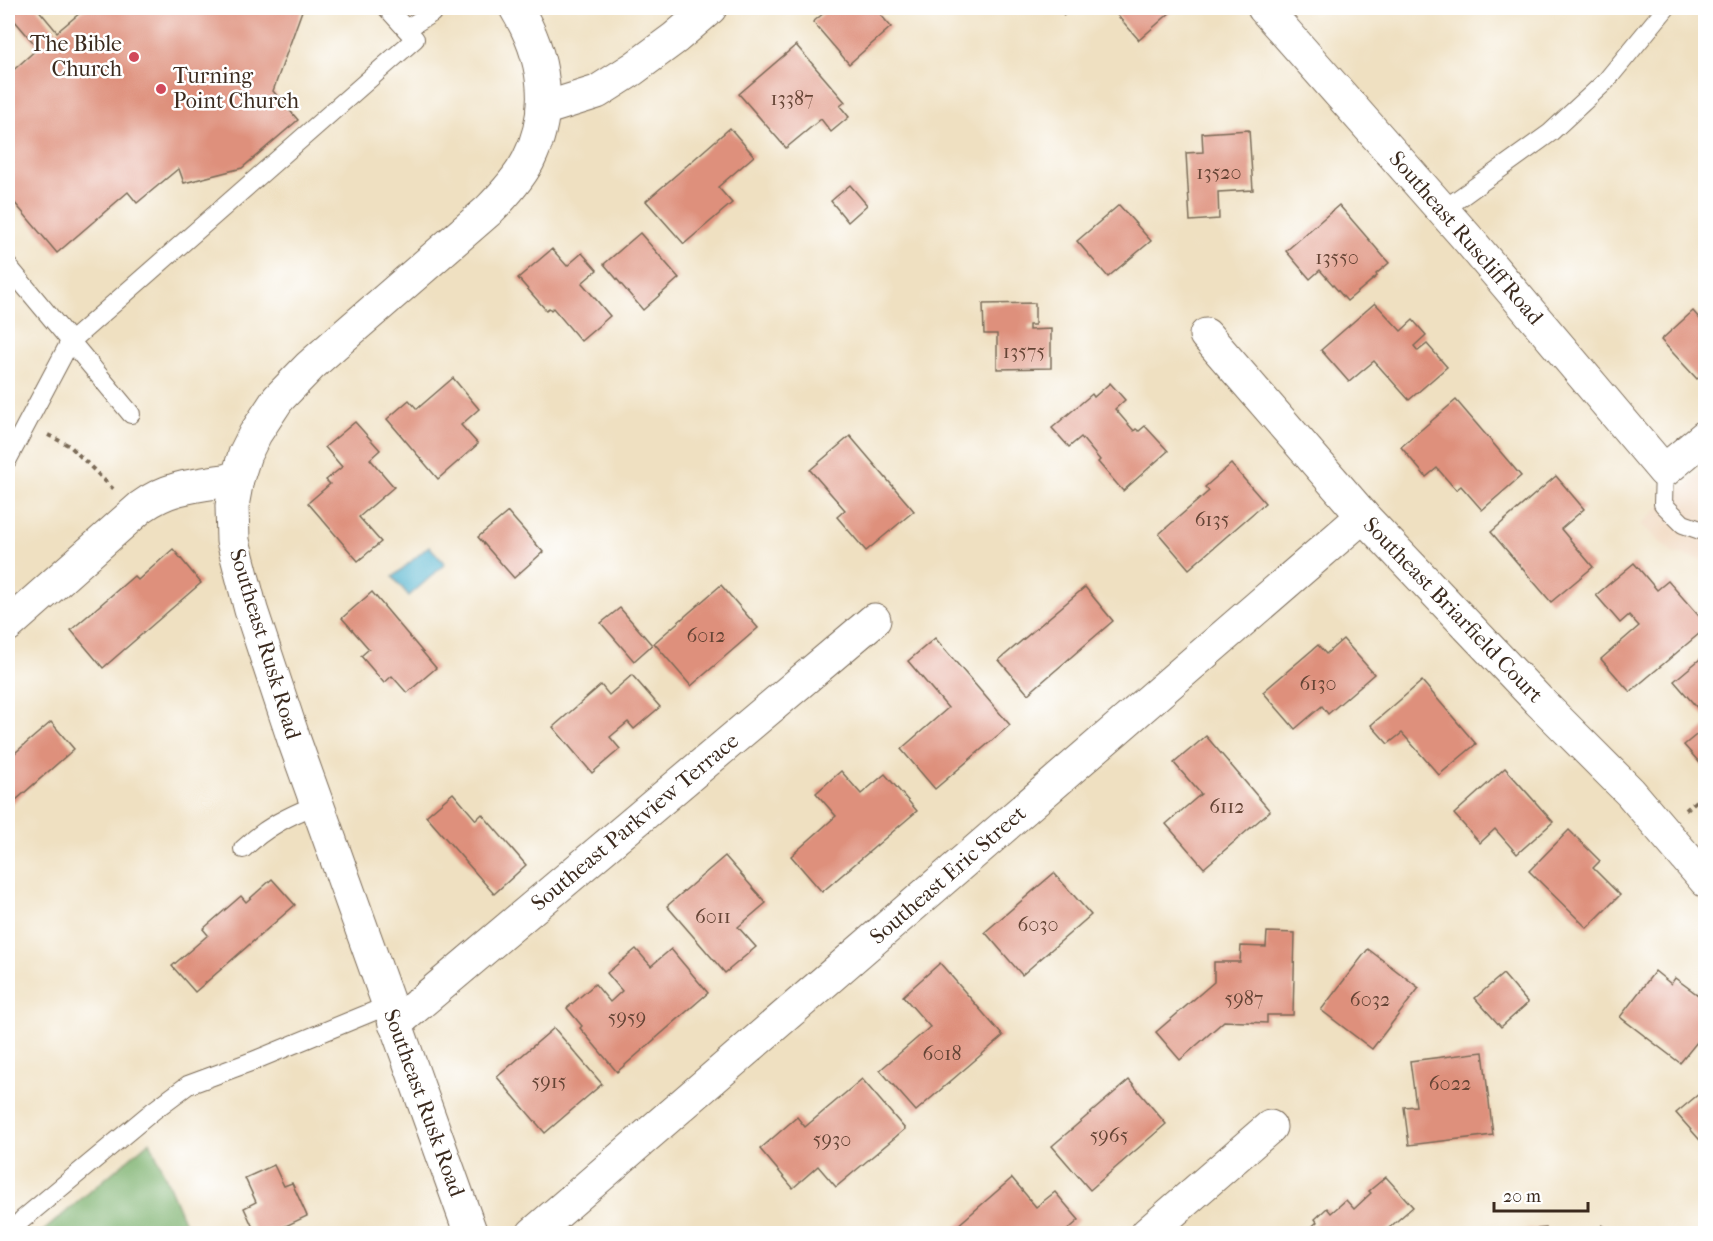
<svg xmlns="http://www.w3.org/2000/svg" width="1713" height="1241" viewBox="0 0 1713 1241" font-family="'IM FELL French Canon',serif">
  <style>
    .built { fill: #f0d6bc }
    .forest { fill: #7eb26f; stroke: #5c6e46; stroke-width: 1.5 }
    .water { fill: #4cb0cb; stroke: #446d74; stroke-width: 1.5 }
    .building { fill: #de907b }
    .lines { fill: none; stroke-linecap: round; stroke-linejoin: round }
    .lane-casing { stroke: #7a6a57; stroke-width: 20 }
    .street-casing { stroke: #7a6a57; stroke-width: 35 }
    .secondary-casing { stroke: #7a6a57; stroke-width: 35 }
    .path { stroke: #7a6a57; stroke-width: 4; stroke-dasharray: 4.5 4.5; stroke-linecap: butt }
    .lane { stroke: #fff; stroke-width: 18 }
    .street { stroke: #fff; stroke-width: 33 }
    .secondary { stroke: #fff; stroke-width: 33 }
    .poi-dot { fill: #d1495b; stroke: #fff; stroke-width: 2 }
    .labels { text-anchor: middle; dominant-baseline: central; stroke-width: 5; stroke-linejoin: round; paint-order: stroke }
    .number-label { font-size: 20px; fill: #644435 }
    .poi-label { font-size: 22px; fill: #3b2a1e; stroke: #fff; text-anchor: end }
    .street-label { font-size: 22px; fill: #3b2a1e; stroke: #fff }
  </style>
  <rect width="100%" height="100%" fill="#fff"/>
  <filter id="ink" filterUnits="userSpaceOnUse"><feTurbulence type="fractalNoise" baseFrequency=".0167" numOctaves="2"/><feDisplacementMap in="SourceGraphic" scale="12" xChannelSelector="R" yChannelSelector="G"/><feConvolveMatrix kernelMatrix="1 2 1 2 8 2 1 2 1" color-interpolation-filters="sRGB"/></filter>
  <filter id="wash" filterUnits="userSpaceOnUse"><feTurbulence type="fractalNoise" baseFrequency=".008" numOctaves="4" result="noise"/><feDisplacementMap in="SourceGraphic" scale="24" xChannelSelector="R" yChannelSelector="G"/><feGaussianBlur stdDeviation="1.35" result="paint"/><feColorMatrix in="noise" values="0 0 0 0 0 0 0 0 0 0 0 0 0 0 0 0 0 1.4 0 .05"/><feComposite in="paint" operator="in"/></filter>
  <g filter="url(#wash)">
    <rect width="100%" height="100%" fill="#efe0c1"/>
    <path class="built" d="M 1705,468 L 1705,561 L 1672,553 L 1641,524 Z"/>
    <path class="forest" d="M 150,1141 L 189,1233 L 41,1233 Z"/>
    <path class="water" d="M 429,546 L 445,564 L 409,596 L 393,577 Z"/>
    <g id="blocks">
      <g class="building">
        <path d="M 8,8 L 37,8 L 57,32 L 86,8 L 303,8 L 273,91 L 298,120 L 242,168 L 184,183 L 179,169 L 178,169 L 137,203 L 128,192 L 57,253 L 8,195 L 8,75 L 38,48 L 8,13 Z"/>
        <path d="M 830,8 L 875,8 L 891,27 L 849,64 L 813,22 Z"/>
        <path d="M 1058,8 L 1072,8 L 1064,15 Z"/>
        <path d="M 1111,8 L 1169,8 L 1172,11 L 1139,40 Z"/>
        <path d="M 796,45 L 845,102 L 840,106 L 849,117 L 831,132 L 821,119 L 786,148 L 739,94 Z"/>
        <path d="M 730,128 L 754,156 L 718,187 L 732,203 L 684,244 L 646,201 Z"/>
        <path d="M 1249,130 L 1253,190 L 1218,192 L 1219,219 L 1190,221 L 1186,153 L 1203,152 L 1202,133 Z"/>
        <path d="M 850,185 L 867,205 L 848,222 L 831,201 Z"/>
        <path d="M 1119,205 L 1151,241 L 1108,277 L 1077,241 Z"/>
        <path d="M 1339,205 L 1389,263 L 1376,274 L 1377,276 L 1347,301 L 1320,270 L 1310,279 L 1286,251 Z"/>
        <path d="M 640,233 L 679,278 L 643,310 L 604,264 Z"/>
        <path d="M 552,249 L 567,266 L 582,253 L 597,270 L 582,283 L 610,316 L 581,341 L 553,308 L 551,310 L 549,308 L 546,310 L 518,278 Z"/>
        <path d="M 1035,303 L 1035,325 L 1029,325 L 1029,330 L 1051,329 L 1051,368 L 997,369 L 997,334 L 984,334 L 983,304 Z"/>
        <path d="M 1375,303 L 1401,331 L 1413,320 L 1426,335 L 1414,346 L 1418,351 L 1427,344 L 1447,367 L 1409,400 L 1374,361 L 1349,382 L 1321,350 Z"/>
        <path d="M 1693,311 L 1706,326 L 1706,372 L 1697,379 L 1661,340 Z"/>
        <path d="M 453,378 L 479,409 L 461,425 L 478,444 L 438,479 L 387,419 L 409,400 L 417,409 Z"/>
        <path d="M 1110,383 L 1125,400 L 1115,409 L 1134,431 L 1136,429 L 1139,431 L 1145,426 L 1168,451 L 1123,491 L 1098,462 L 1100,460 L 1081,437 L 1069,447 L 1052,428 L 1092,394 L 1094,397 Z"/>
        <path d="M 1456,400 L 1521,476 L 1482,510 L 1461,486 L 1456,490 L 1437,468 L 1426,477 L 1401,447 Z"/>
        <path d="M 355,422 L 380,450 L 370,459 L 394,487 L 359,517 L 381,542 L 358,561 L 308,503 L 330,484 L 326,480 L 342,467 L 325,447 Z"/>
        <path d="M 850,436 L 914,511 L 866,551 L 837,517 L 845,510 L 810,470 Z"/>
        <path d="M 1231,464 L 1265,503 L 1189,569 L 1159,534 L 1209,491 L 1205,487 Z"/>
        <path d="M 1556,476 L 1584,509 L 1561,529 L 1593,567 L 1551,602 L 1491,532 Z"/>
        <path d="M 508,512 L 543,552 L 514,578 L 478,537 Z"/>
        <path d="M 173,549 L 201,583 L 103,668 L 71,630 L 134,576 L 138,580 Z"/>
        <path d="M 1634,563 L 1657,590 L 1668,581 L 1706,624 L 1706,628 L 1630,692 L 1601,659 L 1639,626 L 1629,615 L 1620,623 L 1596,595 Z"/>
        <path d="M 721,585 L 758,628 L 691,686 L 654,643 Z"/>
        <path d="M 1085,587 L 1113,621 L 1028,694 L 999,660 Z"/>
        <path d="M 372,592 L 436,668 L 407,693 L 392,676 L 384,683 L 361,656 L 369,649 L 342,618 Z"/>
        <path d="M 620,608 L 652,645 L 634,661 L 601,623 Z"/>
        <path d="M 935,638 L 1010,725 L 935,789 L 901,749 L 948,708 L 908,661 Z"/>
        <path d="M 1343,639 L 1374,674 L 1328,714 L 1322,706 L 1295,729 L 1263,692 L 1318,645 L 1326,654 Z"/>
        <path d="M 1706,654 L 1706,718 L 1674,681 Z"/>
        <path d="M 632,675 L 660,707 L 634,729 L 628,722 L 610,737 L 620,749 L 592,773 L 553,727 L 601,685 L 609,695 Z"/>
        <path d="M 1422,681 L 1476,744 L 1439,775 L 1402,733 L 1388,744 L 1371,725 Z"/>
        <path d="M 51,722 L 74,749 L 8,807 L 8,756 L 9,758 Z"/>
        <path d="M 1706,727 L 1706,770 L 1684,745 Z"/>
        <path d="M 1206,736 L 1270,811 L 1204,868 L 1166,824 L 1201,794 L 1174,763 Z"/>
        <path d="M 1505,768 L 1553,822 L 1517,854 L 1495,829 L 1480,843 L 1454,814 Z"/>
        <path d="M 841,771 L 861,794 L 885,774 L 917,811 L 822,892 L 791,856 L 836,816 L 816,793 Z"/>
        <path d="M 453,793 L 476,820 L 482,814 L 526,865 L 494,894 L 426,816 Z"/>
        <path d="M 1569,830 L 1600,861 L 1593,868 L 1620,895 L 1587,928 L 1529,871 Z"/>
        <path d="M 725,856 L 766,903 L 738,927 L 756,947 L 725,973 L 667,906 Z"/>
        <path d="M 1054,873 L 1091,915 L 1022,975 L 985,932 Z"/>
        <path d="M 272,879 L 295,905 L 195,992 L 172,966 L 208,935 L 203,929 L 241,896 L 246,902 Z"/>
        <path d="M 1267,932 L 1295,933 L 1293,1015 L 1267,1015 L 1267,1023 L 1224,1021 L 1180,1060 L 1156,1032 L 1214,982 L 1214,962 L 1240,962 L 1241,946 L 1266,947 Z"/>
        <path d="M 636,949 L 651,966 L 671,949 L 708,993 L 617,1072 L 580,1028 L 582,1026 L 567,1008 L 595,984 L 610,1002 L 622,991 L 607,973 Z"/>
        <path d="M 1368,949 L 1419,988 L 1372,1049 L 1321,1010 Z"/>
        <path d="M 940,963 L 1003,1036 L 916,1111 L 880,1070 L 930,1027 L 903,996 Z"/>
        <path d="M 1655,971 L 1671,984 L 1675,978 L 1706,1001 L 1706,1031 L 1680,1063 L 1620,1017 Z"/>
        <path d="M 1503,974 L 1528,1003 L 1501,1027 L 1475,998 Z"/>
        <path d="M 554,1028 L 602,1084 L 545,1133 L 497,1077 Z"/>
        <path d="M 1483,1052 L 1493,1135 L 1409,1145 L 1404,1107 L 1416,1106 L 1410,1061 Z"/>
        <path d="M 862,1079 L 905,1129 L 836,1187 L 818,1166 L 793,1188 L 760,1149 L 797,1117 L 805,1127 Z"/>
        <path d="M 1129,1080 L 1166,1124 L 1090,1190 L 1052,1146 Z"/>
        <path d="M 1706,1088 L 1706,1147 L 1676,1113 Z"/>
        <path d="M 274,1165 L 284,1186 L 292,1183 L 307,1216 L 271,1233 L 270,1229 L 261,1234 L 256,1234 L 244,1208 L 256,1202 L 245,1178 Z"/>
        <path d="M 1386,1177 L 1413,1207 L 1382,1234 L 1304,1234 L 1317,1222 L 1315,1219 L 1327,1208 L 1331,1213 L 1346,1200 L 1354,1209 L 1371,1193 L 1369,1191 Z"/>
        <path d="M 1012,1178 L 1036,1207 L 1055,1192 L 1079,1220 L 1063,1234 L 948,1234 Z"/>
        <path d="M 1602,1225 L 1617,1234 L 1597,1234 Z"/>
        <path d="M 1546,1228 L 1546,1234 L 1502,1234 L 1502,1232 Z"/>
      </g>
    </g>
  </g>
  <g filter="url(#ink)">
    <use href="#blocks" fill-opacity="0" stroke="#7a6a57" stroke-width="1.5"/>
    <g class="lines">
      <g class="lane-casing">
        <g id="lane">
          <path d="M 406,29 L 432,13 L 436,8"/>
          <path d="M 1443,210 L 1550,133 L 1606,81 L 1666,8"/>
          <path d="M 8,266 L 131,414"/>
          <path d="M 8,459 L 70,342 L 415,39 L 387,8"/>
          <path d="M 1664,471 L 1663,504 L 1683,524 L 1706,532"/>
          <path d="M 243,849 C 266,827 288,816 318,804"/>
          <path d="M 8,1234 L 23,1219 L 153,1111 L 188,1085 L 253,1061 L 389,1005"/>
        </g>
      </g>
      <g class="street-casing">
        <g id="street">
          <path d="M 1264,8 L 1468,239 L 1664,471 L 1706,436"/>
          <path d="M 543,109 L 597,92 L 633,69 L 675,38 L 710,8"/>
          <path d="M 1206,335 L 1363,516 L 1539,701 L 1630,792 L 1706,881"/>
          <path d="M 8,625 L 141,507 C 171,485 200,485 237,479"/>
          <path d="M 395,1024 L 874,620"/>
          <path d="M 533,1234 L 1363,516"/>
          <path d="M 1147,1234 L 1270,1127"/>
        </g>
      </g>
      <g class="secondary-casing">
        <path id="secondary" d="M 471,1234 L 294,740 L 251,610 L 233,541 L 232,506 L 237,479 L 245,454 L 255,434 L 278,399 L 310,366 L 336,343 L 488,211 C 503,196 518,180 528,161 C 554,110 545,55 516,8"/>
      </g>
      <g class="path">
        <path d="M 48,435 L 70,446 L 113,489"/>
        <path d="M 1686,810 L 1706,792"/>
      </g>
      <use href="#lane" class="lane"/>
      <use href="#street" class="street"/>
      <use href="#secondary" class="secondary"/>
    </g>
  </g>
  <g class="poi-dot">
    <circle cx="134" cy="57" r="6"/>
    <circle cx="161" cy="89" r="6"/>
  </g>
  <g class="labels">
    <g class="number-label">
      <text x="792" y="98">13387</text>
      <text x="1219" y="172">13520</text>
      <text x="1337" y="257">13550</text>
      <text x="1024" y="351">13575</text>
      <text x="1212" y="519">6135</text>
      <text x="706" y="635">6012</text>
      <text x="1318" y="683">6130</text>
      <text x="1227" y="806">6112</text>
      <text x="713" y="916">6011</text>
      <text x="1038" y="924">6030</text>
      <text x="1244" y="998">5987</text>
      <text x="1370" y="999">6032</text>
      <text x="627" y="1017">5959</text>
      <text x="942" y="1053">6018</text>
      <text x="549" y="1081">5915</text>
      <text x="1450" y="1083">6022</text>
      <text x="1109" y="1135">5965</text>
      <text x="832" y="1139">5930</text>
    </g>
    <g class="poi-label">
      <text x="122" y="44">The Bible<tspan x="122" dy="25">Church</tspan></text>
      <text x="173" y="76" text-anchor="start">Turning<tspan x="173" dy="25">Point Church</tspan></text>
    </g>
    <g class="street-label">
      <text transform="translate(1466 238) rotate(49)">Southeast Ruscliff Road</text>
      <text transform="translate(1453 610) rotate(46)">Southeast Briarfield Court</text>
      <text transform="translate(265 644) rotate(73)">Southeast Rusk Road</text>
      <text transform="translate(635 822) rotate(-40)">Southeast Parkview Terrace</text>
      <text transform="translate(948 875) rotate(-41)">Southeast Eric Street</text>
      <text transform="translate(424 1103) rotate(70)">Southeast Rusk Road</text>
    </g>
  </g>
  <rect width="1713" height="1241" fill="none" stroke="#fff" stroke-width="30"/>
  <path d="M1494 1202v9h94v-9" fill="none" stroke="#3b2a1e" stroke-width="3"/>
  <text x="1503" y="1202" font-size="18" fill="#3b2a1e" stroke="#ffffff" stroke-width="4.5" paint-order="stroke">20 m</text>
</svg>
